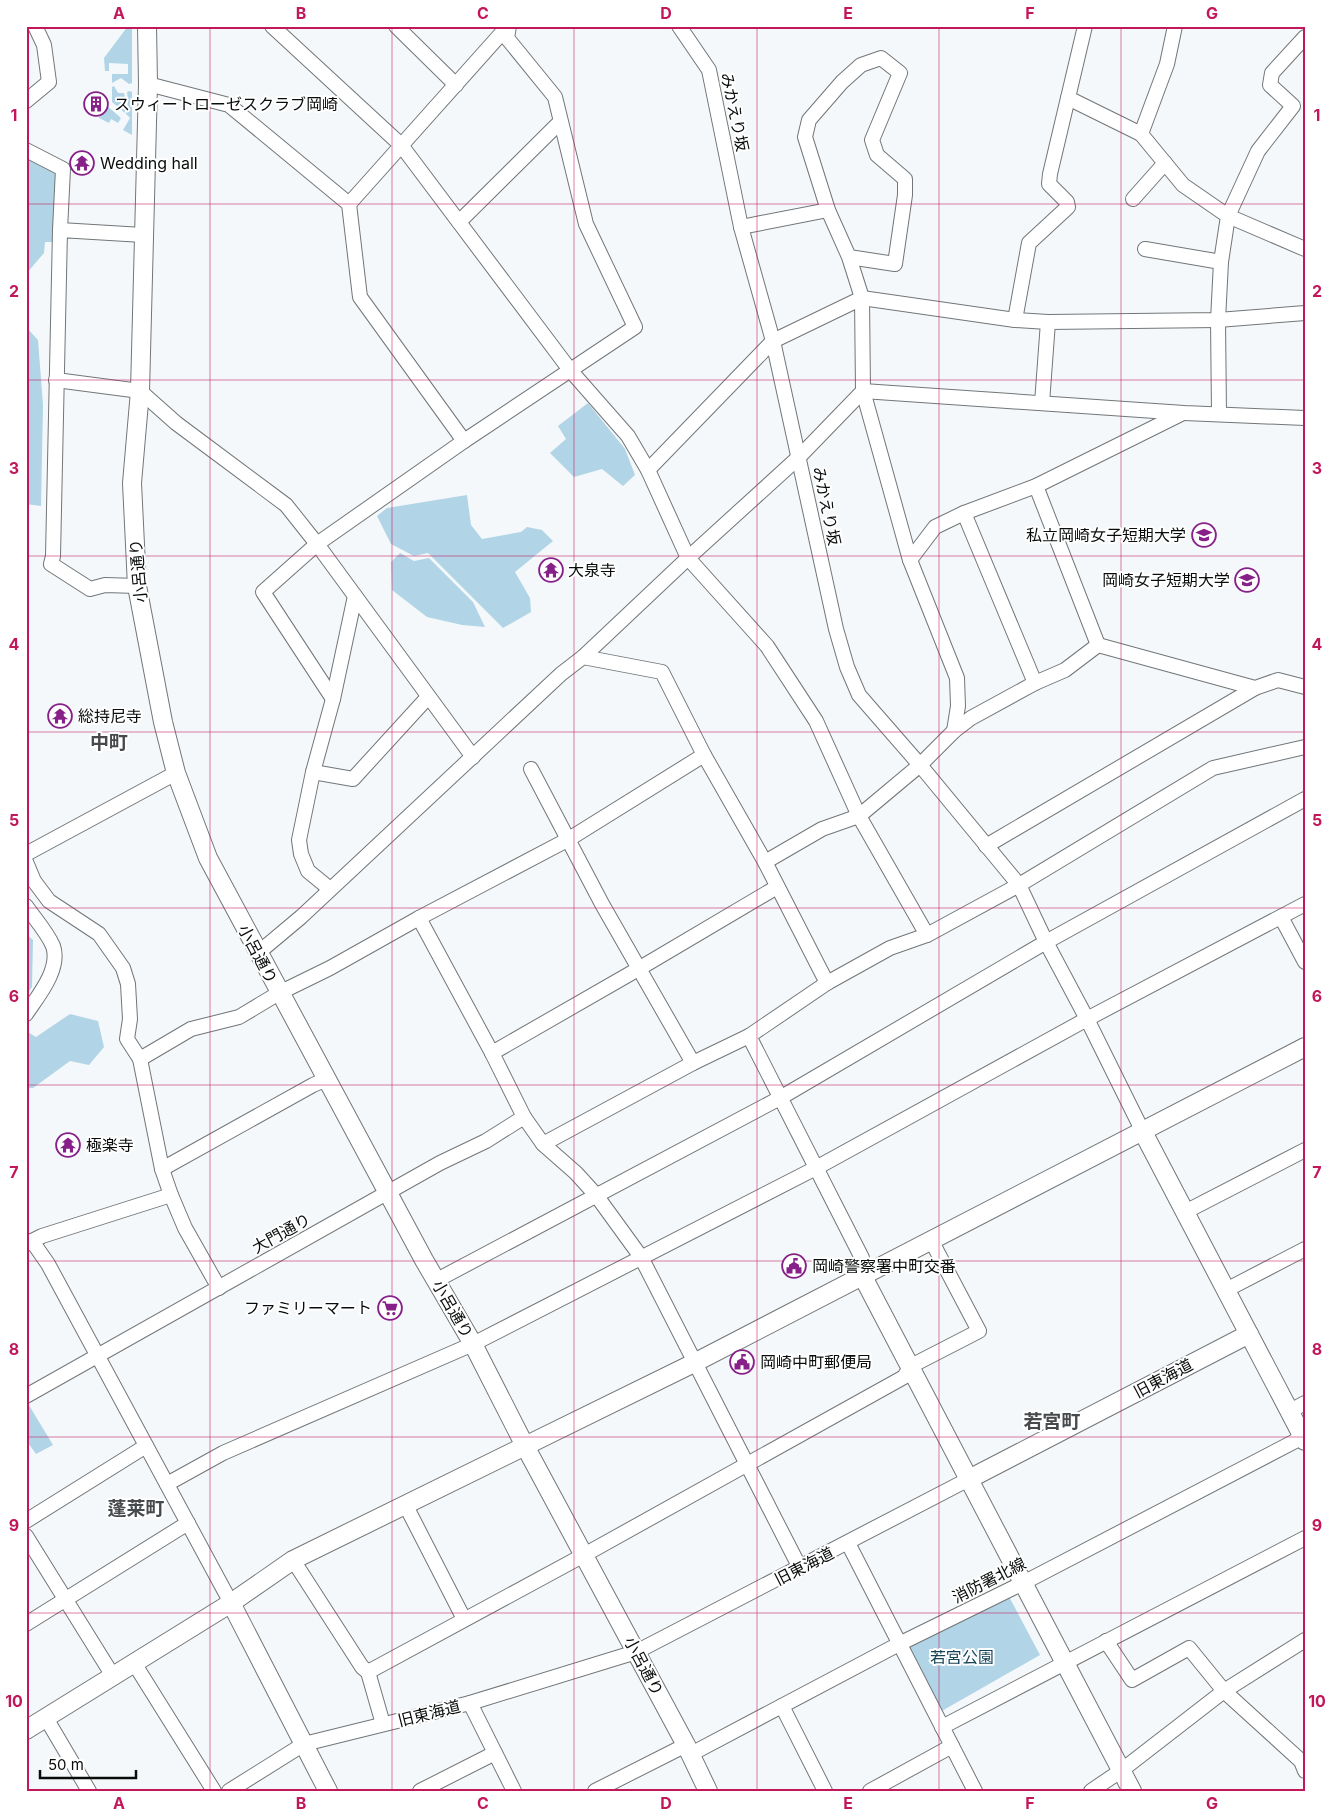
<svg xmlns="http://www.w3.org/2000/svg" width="1331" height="1817" viewBox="0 0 1331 1817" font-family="Inter,'Noto Sans JP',sans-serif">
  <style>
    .green { fill: #b1d5e6 }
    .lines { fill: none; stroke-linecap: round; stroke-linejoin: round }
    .minor-casing { stroke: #727678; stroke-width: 16 }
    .tertiary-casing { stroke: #727678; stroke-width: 20 }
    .minor { stroke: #fff; stroke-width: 14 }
    .tertiary { stroke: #fff; stroke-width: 18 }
    .grid { fill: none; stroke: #c2185b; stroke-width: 1; stroke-opacity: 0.55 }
    .labels { text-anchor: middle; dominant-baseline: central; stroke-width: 4; stroke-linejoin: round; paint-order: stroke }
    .poi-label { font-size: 16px; fill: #0a0c0c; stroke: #fff; text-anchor: start }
    .street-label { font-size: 16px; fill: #0a0c0c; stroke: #fff }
    .park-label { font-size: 16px; fill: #164457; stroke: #fff }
    .quarter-label { font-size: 19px; font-weight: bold; fill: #474a4c; stroke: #fff }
    .neatline { fill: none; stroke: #c2185b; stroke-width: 2 }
    .grid-label { font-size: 16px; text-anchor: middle; font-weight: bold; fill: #c2185b }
  </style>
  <rect width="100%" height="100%" fill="#f4f8fa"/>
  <g class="green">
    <path d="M 128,26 L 132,26 L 132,83 L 129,84 L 121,78 L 112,83 L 112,74 L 128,74 L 128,64 L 109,63 L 109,71 L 105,71 L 104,58 Z"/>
    <path d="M 114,86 L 118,93 L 124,93 L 126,101 L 125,113 L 112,102 L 112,87 Z"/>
    <path d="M 129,91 L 132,92 L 132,135 L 123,130 L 130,118 L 126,114 L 128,102 L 127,92 Z"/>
    <path d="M 106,105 L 121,118 L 118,123 L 111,119 L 109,123 L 99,118 L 99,106 Z"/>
    <path d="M 26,157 L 58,175 L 53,242 L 45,242 L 44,253 L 26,274 Z"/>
    <path d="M 26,327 L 38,340 L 43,405 L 41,506 L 26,504 Z"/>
    <path d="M 588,403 L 625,449 L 635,475 L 623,486 L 602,469 L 574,477 L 550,453 L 566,439 L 558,426 Z"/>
    <path d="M 467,495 L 471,525 L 482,539 L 521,532 L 527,527 L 542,530 L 553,541 L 515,572 L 530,598 L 531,612 L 503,628 L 428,553 L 414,556 L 391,544 L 377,516 L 387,508 Z"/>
    <path d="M 400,553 L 414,561 L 429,558 L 473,602 L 485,627 L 462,625 L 427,617 L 392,590 L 391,562 Z"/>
    <path d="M 26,934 L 33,940 L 32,987 L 26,995 Z"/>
    <path d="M 70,1014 L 98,1021 L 104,1047 L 89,1065 L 70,1061 L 33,1088 L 26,1088 L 26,1031 L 36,1037 Z"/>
    <path d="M 27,1402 L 53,1445 L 36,1454 L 26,1440 Z"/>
    <path d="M 1006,1591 L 1040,1655 L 940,1712 L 905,1647 Z"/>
  </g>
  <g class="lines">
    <g class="minor-casing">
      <g id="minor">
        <path d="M 272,26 L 401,145 L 570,370 L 628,436 L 648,470 L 688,558 L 767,646 L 816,721 L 859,816 L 927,935"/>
        <path d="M 396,26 L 456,85"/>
        <path d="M 679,26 L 709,70 L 741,227 L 773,341 L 836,629 L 847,667 L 859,695 L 920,765 L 1019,885 L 1046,942 L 1087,1019 L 1143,1132"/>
        <path d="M 1175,26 L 1167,64 L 1141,134 L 1183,185 L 1228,216 L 1221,262 L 1218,320 L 1219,414"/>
        <path d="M 1305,37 L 1272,73 L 1270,85 L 1293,106 L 1258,151 L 1228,216 L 1305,249"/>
        <path d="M 148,84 L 229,105 L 349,204 L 360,297 L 464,441"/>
        <path d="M 1068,98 L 1141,134"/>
        <path d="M 26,101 L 49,82 L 44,45 L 35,26"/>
        <path d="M 26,150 L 63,169 L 60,230"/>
        <path d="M 1133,199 L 1165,163"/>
        <path d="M 349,204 L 508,26"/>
        <path d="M 459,222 L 560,122"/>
        <path d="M 741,227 L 828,210"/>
        <path d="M 1145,249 L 1221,262"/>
        <path d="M 849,257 L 895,264 L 905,195 L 905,179 L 877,155 L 872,140 L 900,73 L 881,58 L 861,65 L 842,82 L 809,120 L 805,137 L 828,210 L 849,257 L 862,298 L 863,391 L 910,560 L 957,678 L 958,706 L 954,731"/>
        <path d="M 1015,320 L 1029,243 L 1068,207 L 1067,202 L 1049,184 L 1050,174 L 1085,26"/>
        <path d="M 56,380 L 140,391 L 176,423 L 286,505 L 317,544 L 473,757"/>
        <path d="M 1042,403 L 1048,322"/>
        <path d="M 648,470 L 773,341 L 862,298 L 1015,320 L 1048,322 L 1218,320 L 1305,313"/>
        <path d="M 1036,486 L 1098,645"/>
        <path d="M 964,513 L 1035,683"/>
        <path d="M 910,560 L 935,527 L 964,513 L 1036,486 L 1183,413"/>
        <path d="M 137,586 L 105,585 L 90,589 L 51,564 L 53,556 L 60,230 L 143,235"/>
        <path d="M 1098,645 L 1255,688 L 1278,680 L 1305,687"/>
        <path d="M 583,657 L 662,672 L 704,755 L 765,862 L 827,983"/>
        <path d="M 333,699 L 263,592 L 317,544 L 464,441 L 635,327 L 586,224 L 555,97 L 507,38 L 509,26"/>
        <path d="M 531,769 L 602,904 L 693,1063"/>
        <path d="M 313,772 L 353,779 L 428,697"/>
        <path d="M 986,846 L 1255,688"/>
        <path d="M 26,854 L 176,773"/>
        <path d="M 26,862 L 34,881 L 49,901 L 99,934 L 123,968 L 128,984 L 130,1019 L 127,1039 L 140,1059 L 162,1169 L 171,1195 L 185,1228 L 219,1288"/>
        <path d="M 765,862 L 822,829 L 859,816 L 920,765 L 954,731 L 971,718 L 1035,683 L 1065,670 L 1098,645"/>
        <path d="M 330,889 L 308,871 L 301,854 L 299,840 L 313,772 L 333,699 L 355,596"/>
        <path d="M 26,906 C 35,919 47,932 53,946 C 61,969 38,996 26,1014"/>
        <path d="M 1281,917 L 1305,962"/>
        <path d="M 419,918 L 492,1053 L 524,1117"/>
        <path d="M 258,953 L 301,917 L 561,674 L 583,657 L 688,558 L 799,457 L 863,391 L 1184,413 L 1305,418"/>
        <path d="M 749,1036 L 862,1258 L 862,1275"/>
        <path d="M 492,1053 L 640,968 L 777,887"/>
        <path d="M 140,1059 L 191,1029 L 239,1017 L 279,993 L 330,968 L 419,918 L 569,839 L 704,755"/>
        <path d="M 543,1144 L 693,1063 L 749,1036 L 827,983 L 890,948 L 927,935 L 1019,885 L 1213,768 L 1305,747"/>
        <path d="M 162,1169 L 313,1085 L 327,1079"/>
        <path d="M 1185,1212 L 1305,1150"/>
        <path d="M 32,1241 L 48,1264 L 231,1603"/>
        <path d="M 26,1244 L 42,1236 L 171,1195"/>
        <path d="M 437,1280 L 780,1098 L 1046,942 L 1305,799"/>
        <path d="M 1226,1290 L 1305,1249"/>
        <path d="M 26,1396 L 440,1163 L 486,1141 L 524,1117 L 543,1144 L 576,1173 L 596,1195 L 641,1257 L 800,1568"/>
        <path d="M 1290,1411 L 1305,1403"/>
        <path d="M 167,1484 L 223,1453 L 473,1344 L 816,1168 L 1087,1019 L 1305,904"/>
        <path d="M 405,1504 L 464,1619"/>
        <path d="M 26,1521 L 146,1446"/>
        <path d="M 26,1536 L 113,1676"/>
        <path d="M 848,1543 L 975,1791"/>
        <path d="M 293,1560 L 362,1667 L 368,1672 L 383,1724"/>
        <path d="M 26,1624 L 188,1523"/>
        <path d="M 1106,1641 L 1132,1680 L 1189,1648 L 1224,1691 L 1301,1761 L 1305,1771"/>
        <path d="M 134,1663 L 214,1791"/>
        <path d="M 368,1672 L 584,1555 L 904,1377 L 911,1366 L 979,1331 L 931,1240"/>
        <path d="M 470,1703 L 514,1791"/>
        <path d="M 782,1706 L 825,1791"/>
        <path d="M 46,1718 L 89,1791"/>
        <path d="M 942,1727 L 1305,1538"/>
        <path d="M 691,1754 L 899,1644 L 1023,1583 L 1303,1437"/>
        <path d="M 229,1791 L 304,1744 L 470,1703 L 636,1652 L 969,1479"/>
        <path d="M 420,1791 L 495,1753"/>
        <path d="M 595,1791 L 686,1745"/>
        <path d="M 870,1791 L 952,1746"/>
        <path d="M 1091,1791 L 1122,1770 L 1224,1691 L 1305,1640"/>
      </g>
    </g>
    <g class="tertiary-casing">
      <g id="tertiary">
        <path d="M 147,26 L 148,84 L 140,391 L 132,483 L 137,586 L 163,722 L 176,773 L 208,858 L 424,1260 L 473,1344 L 525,1446 L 686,1745 L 708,1791"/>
        <path d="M 1143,1132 L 1305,1441"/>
        <path d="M 862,1275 L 1132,1791"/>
        <path d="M 969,1479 L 1249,1334"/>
        <path d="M 231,1603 L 328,1791"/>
        <path d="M 26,1730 L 231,1603 L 293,1560 L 696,1362 L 1305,1047"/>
      </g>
    </g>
    <use href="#minor" class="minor"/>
    <use href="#tertiary" class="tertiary"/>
  </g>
  <path class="grid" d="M 210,26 L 210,1791M 392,26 L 392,1791M 574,26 L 574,1791M 757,26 L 757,1791M 939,26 L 939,1791M 1121,26 L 1121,1791M 26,204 L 1305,204M 26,380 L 1305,380M 26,556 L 1305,556M 26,732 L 1305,732M 26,908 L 1305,908M 26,1085 L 1305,1085M 26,1261 L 1305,1261M 26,1437 L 1305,1437M 26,1613 L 1305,1613"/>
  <defs>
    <g id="building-ring" transform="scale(1.25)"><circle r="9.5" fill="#fff" stroke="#872088" stroke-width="1.5"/><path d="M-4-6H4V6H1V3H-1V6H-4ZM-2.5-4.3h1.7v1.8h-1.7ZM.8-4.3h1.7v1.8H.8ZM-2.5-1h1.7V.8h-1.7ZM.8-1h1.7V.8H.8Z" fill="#872088"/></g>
    <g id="temple-ring" transform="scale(1.25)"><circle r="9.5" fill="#fff" stroke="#872088" stroke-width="1.5"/><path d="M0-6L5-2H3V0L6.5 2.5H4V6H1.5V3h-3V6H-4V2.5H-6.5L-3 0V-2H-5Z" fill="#872088"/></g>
    <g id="school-ring" transform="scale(1.25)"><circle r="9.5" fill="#fff" stroke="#872088" stroke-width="1.5"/><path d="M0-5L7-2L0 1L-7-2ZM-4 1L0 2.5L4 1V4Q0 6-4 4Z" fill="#872088"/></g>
    <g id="university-ring" transform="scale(1.25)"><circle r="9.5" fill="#fff" stroke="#872088" stroke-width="1.5"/><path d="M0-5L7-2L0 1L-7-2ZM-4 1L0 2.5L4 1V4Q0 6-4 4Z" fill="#872088"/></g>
    <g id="civic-ring" transform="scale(1.25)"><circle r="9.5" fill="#fff" stroke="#872088" stroke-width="1.5"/><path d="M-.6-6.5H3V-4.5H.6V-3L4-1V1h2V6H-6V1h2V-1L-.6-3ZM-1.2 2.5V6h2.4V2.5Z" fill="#872088"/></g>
    <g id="supermarket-ring" transform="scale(1.25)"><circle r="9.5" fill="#fff" stroke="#872088" stroke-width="1.5"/><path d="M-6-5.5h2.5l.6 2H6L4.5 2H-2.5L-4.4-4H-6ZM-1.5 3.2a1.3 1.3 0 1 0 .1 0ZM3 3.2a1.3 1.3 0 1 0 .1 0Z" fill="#872088"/></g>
  </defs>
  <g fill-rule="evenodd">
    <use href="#building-ring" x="96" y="104"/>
    <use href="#temple-ring" x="82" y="163"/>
    <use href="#school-ring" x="1204" y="535"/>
    <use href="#temple-ring" x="551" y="570"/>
    <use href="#university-ring" x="1247" y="580"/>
    <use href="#temple-ring" x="60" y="716"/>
    <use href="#temple-ring" x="68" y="1145"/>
    <use href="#civic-ring" x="794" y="1266"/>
    <use href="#supermarket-ring" x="390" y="1308"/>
    <use href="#civic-ring" x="742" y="1362"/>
  </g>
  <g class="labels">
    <g class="poi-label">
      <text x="114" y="104">スウィートローゼスクラブ岡崎</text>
      <text x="100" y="163">Wedding hall</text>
      <text x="1186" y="535" text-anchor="end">私立岡崎女子短期大学</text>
      <text x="568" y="570">大泉寺</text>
      <text x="1230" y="580" text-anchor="end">岡崎女子短期大学</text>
      <text x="78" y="716">総持尼寺</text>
      <text x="86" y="1145">極楽寺</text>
      <text x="812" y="1266">岡崎警察署中町交番</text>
      <text x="372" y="1308" text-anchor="end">ファミリーマート</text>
      <text x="760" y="1362">岡崎中町郵便局</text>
    </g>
    <g class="street-label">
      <text transform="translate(735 112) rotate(78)">みかえり坂</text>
      <text transform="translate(827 506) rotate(78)">みかえり坂</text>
      <text transform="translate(138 571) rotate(-95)">小呂通り</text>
      <text transform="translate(258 954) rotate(62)">小呂通り</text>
      <text transform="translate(281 1233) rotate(-29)">大門通り</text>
      <text transform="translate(453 1309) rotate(60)">小呂通り</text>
      <text transform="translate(1163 1378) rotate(-28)">旧東海道</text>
      <text transform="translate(804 1566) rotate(-27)">旧東海道</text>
      <text transform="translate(989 1580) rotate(-27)">消防署北線</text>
      <text transform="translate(644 1666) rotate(62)">小呂通り</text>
      <text transform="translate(429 1713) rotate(-14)">旧東海道</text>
    </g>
    <g class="park-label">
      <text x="962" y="1657">若宮公園</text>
    </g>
    <g class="quarter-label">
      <text x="109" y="742">中町</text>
      <text x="1052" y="1421">若宮町</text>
      <text x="136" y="1508">蓬莱町</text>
    </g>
  </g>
  <rect width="1331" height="1817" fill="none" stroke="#ffffff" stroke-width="55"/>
  <path d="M40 1770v8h96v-8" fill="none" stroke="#0a0c0c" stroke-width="2.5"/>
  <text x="48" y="1770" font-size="15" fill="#0a0c0c" stroke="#ffffff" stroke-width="4" paint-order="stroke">50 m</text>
  <rect x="28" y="28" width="1276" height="1762" class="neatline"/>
  <g class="grid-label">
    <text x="119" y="19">A</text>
    <text x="301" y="19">B</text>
    <text x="483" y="19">C</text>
    <text x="666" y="19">D</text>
    <text x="848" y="19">E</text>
    <text x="1030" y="19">F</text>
    <text x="1212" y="19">G</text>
    <text x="14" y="121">1</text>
    <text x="1317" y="121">1</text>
    <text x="14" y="297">2</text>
    <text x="1317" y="297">2</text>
    <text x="14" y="474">3</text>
    <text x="1317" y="474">3</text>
    <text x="14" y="650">4</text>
    <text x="1317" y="650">4</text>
    <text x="14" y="826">5</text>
    <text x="1317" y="826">5</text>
    <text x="14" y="1002">6</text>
    <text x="1317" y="1002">6</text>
    <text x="14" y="1178">7</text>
    <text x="1317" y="1178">7</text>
    <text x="14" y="1355">8</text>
    <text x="1317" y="1355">8</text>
    <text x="14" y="1531">9</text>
    <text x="1317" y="1531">9</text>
    <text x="14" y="1707">10</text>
    <text x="1317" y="1707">10</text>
    <text x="119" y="1809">A</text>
    <text x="301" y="1809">B</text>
    <text x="483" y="1809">C</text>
    <text x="666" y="1809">D</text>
    <text x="848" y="1809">E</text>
    <text x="1030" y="1809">F</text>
    <text x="1212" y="1809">G</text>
  </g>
</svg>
